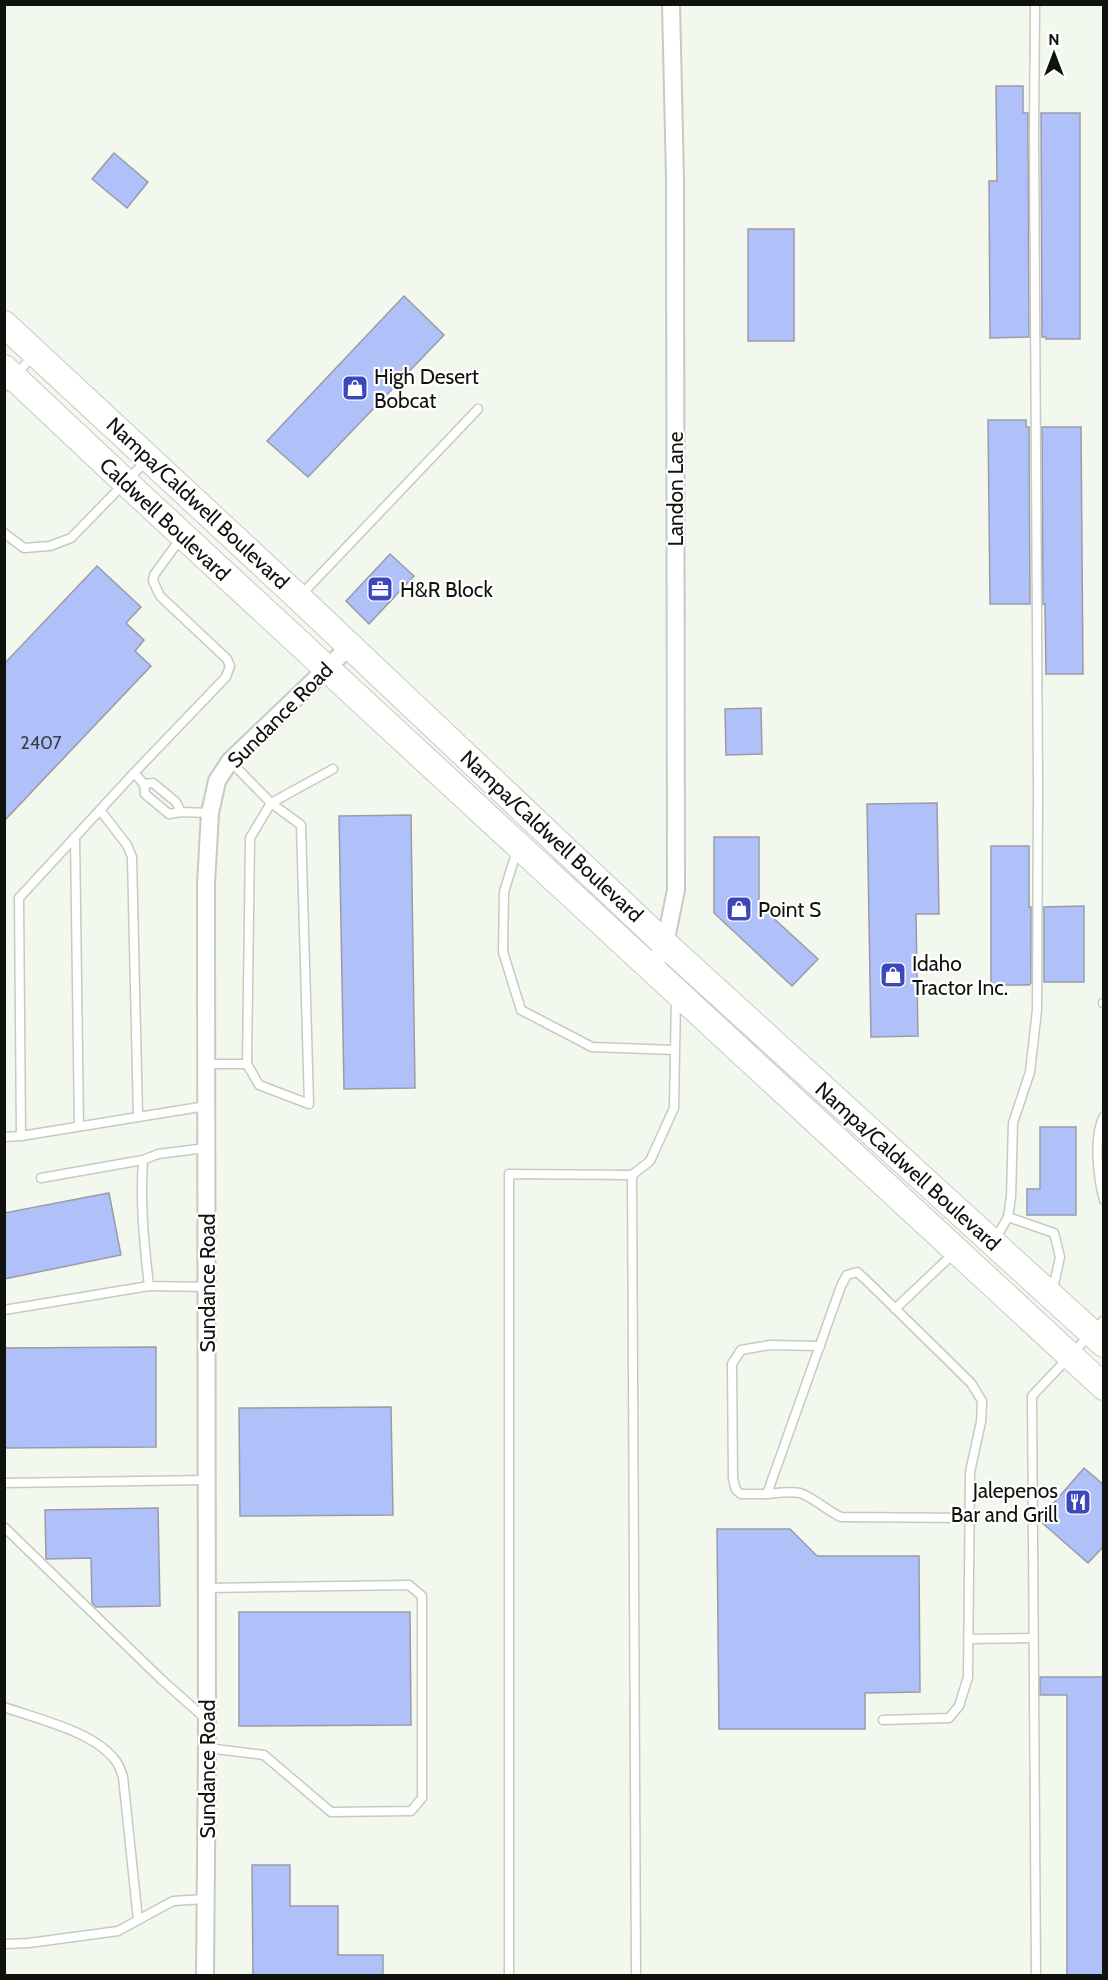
<svg xmlns="http://www.w3.org/2000/svg" width="1108" height="1980" viewBox="0 0 1108 1980" font-family="Cabin,sans-serif">
  <style>
    .building { fill: #b0c0f8; stroke: #999ca6; stroke-width: 1.5 }
    .lines { fill: none; stroke-linecap: round; stroke-linejoin: round }
    .lane-casing { stroke: #c5cbc1; stroke-width: 11 }
    .street-casing { stroke: #c5cbc1; stroke-width: 20 }
    .primary-casing { stroke: #c5cbc1; stroke-width: 28 }
    .lane { stroke: #fff; stroke-width: 8 }
    .street { stroke: #fff; stroke-width: 16 }
    .primary { stroke: #fff; stroke-width: 26 }
    .labels { text-anchor: middle; dominant-baseline: central; stroke-width: 4.5; stroke-linejoin: round; paint-order: stroke }
    .number-label { font-size: 18px; fill: #383e48 }
    .poi-label { font-size: 21px; fill: #10120e; stroke: #fff; text-anchor: start }
    .street-label { font-size: 21px; fill: #10120e; stroke: #fff }
  </style>
  <rect width="100%" height="100%" fill="#f2f8ee"/>
  <g class="building">
    <path d="M 996,86 L 1023,86 L 1023,113 L 1028,113 L 1029,337 L 990,338 L 989,181 L 997,181 Z"/>
    <path d="M 1041,113 L 1080,113 L 1080,339 L 1046,339 L 1046,337 L 1042,337 Z"/>
    <path d="M 114,153 L 148,182 L 127,208 L 92,179 Z"/>
    <rect x="748" y="229" width="46" height="112"/>
    <path d="M 404,296 L 444,335 L 308,477 L 267,441 Z"/>
    <path d="M 988,420 L 1026,420 L 1026,427 L 1029,427 L 1030,604 L 990,604 Z"/>
    <path d="M 1042,427 L 1081,427 L 1083,674 L 1046,674 L 1045,604 L 1043,604 Z"/>
    <path d="M 390,554 L 414,576 L 369,624 L 346,601 Z"/>
    <path d="M 97,566 L 141,607 L 126,623 L 144,640 L 135,651 L 151,666 L 4,821 L 4,664 Z"/>
    <path d="M 761,708 L 762,754 L 726,755 L 725,709 Z"/>
    <path d="M 937,803 L 939,914 L 916,914 L 918,1036 L 871,1037 L 867,804 Z"/>
    <path d="M 411,815 L 415,1088 L 344,1089 L 339,816 Z"/>
    <path d="M 714,837 L 759,837 L 759,905 L 818,959 L 792,986 L 714,913 Z"/>
    <path d="M 991,846 L 1029,846 L 1029,907 L 1031,907 L 1031,983 L 1029,985 L 991,985 Z"/>
    <path d="M 1084,906 L 1084,982 L 1044,982 L 1044,907 Z"/>
    <path d="M 1040,1127 L 1076,1127 L 1076,1215 L 1027,1215 L 1027,1189 L 1040,1189 Z"/>
    <path d="M 109,1193 L 121,1255 L 4,1279 L 4,1213 Z"/>
    <path d="M 156,1347 L 156,1447 L 4,1448 L 4,1348 Z"/>
    <path d="M 391,1407 L 393,1515 L 240,1516 L 239,1408 Z"/>
    <path d="M 1084,1468 L 1104,1485 L 1104,1546 L 1088,1563 L 1039,1520 Z"/>
    <path d="M 158,1508 L 160,1606 L 96,1607 L 92,1603 L 91,1558 L 46,1559 L 45,1510 Z"/>
    <path d="M 717,1529 L 790,1529 L 817,1556 L 919,1556 L 920,1692 L 865,1693 L 865,1729 L 719,1729 Z"/>
    <path d="M 239,1612 L 410,1612 L 411,1725 L 239,1726 Z"/>
    <path d="M 1040,1677 L 1104,1677 L 1104,1976 L 1067,1976 L 1067,1695 L 1040,1695 Z"/>
    <path d="M 252,1865 L 290,1865 L 290,1906 L 338,1906 L 338,1955 L 383,1955 L 383,1976 L 253,1976 Z"/>
  </g>
  <g class="lines">
    <g class="lane-casing">
      <g id="lane">
        <path d="M 4,387 L 34,355"/>
        <path d="M 4,533 L 24,548 L 50,546 L 71,538 L 147,460"/>
        <path d="M 181,538 L 154,575 L 153,581 L 160,596 L 227,659 L 230,666 L 226,677 L 134,773 L 144,784 L 145,794 L 169,814 L 181,812 L 210,813"/>
        <path d="M 301,595 L 478,409"/>
        <path d="M 134,773 L 19,898 L 21,1136 L 206,1106"/>
        <path d="M 144,784 L 153,783 L 176,802 L 181,812"/>
        <path d="M 100,810 L 127,845 L 132,857 L 138,1117"/>
        <path d="M 75,837 L 79,1126"/>
        <path d="M 517,850 L 504,892 L 503,952 L 521,1010 L 592,1047 L 674,1050"/>
        <path d="M 1103,1003 L 1104,1003"/>
        <path d="M 207,1064 L 247,1064 L 259,1085 L 309,1104 L 301,825 L 271,803 L 230,761"/>
        <path d="M 247,1064 L 250,838 L 271,803 L 333,769"/>
        <path d="M 1104,1116 C 1093,1136 1098,1178 1104,1200"/>
        <path d="M 4,1137 L 21,1136"/>
        <path d="M 206,1148 L 158,1154 L 143,1160 C 140,1202 144,1243 149,1286 L 207,1287"/>
        <path d="M 632,1175 L 650,1161 L 674,1108 L 676,997"/>
        <path d="M 41,1178 L 143,1160"/>
        <path d="M 1008,1217 L 1054,1233 L 1060,1257 L 1052,1293"/>
        <path d="M 995,1240 L 1008,1217 L 1011,1197 L 1013,1123 L 1030,1072 L 1037,1010 L 1038,788 L 1034,135 L 1035,4"/>
        <path d="M 895,1309 L 954,1253"/>
        <path d="M 4,1310 L 149,1286"/>
        <path d="M 4,1483 L 207,1480"/>
        <path d="M 767,1494 L 741,1494 L 736,1490 L 733,1479 L 732,1364 L 741,1350 L 770,1345 L 820,1346"/>
        <path d="M 4,1527 L 162,1680 L 207,1720"/>
        <path d="M 207,1588 L 409,1585 L 422,1596 L 422,1798 L 411,1811 L 331,1812 L 264,1755 L 207,1748"/>
        <path d="M 969,1639 L 1033,1638"/>
        <path d="M 4,1707 C 37,1719 93,1731 115,1760 C 119,1764 121,1771 123,1777 L 138,1920"/>
        <path d="M 883,1720 L 949,1718 L 959,1706 L 968,1677 L 970,1472 L 981,1422 L 982,1401 L 971,1383 L 865,1279 L 857,1272 L 847,1275 L 841,1286 L 767,1494 C 777,1493 790,1491 800,1493 C 813,1497 827,1511 841,1517 L 971,1518"/>
        <path d="M 4,1944 L 29,1943 L 118,1931 L 173,1901 L 206,1899"/>
        <path d="M 509,1976 L 509,1174 L 632,1175 L 636,1976"/>
        <path d="M 1036,1976 L 1032,1396 L 1104,1320"/>
      </g>
    </g>
    <g class="street-casing">
      <g id="street">
        <path d="M 652,969 L 665,944 L 676,890 L 675,179 L 671,4"/>
        <path d="M 205,1976 L 207,1748 L 206,884 L 210,813 L 217,781 L 230,761 L 350,646"/>
      </g>
    </g>
    <g class="primary-casing">
      <g id="primary">
        <path d="M 4,324 L 299,598 L 665,944 L 1104,1344"/>
        <path d="M 4,368 L 138,494 L 1104,1387"/>
      </g>
    </g>
    <use href="#lane" class="lane"/>
    <use href="#street" class="street"/>
    <use href="#primary" class="primary"/>
  </g>
  <defs>
    <g id="shop-square" transform="scale(1.35)"><rect x="-9" y="-9" width="18" height="18" rx="4" fill="#3a48bb" stroke="#fff"/><path d="M-5-2.5h2.3a2.7 3.5 0 0 1 5.4 0H5L5.5 6h-11ZM-1.5-2.5h3a1.5 2.3 0 0 0-3 0Z" fill="#fff"/></g>
    <g id="office-square" transform="scale(1.35)"><rect x="-9" y="-9" width="18" height="18" rx="4" fill="#3a48bb" stroke="#fff"/><path d="M-6-3h4V-5.5h4V-3h4V5H-6ZM-1-4.5V-3h2v-1.5ZM-6 0V1H6V0Z" fill="#fff"/></g>
    <g id="restaurant-square" transform="scale(1.35)"><rect x="-9" y="-9" width="18" height="18" rx="4" fill="#3a48bb" stroke="#fff"/><path d="M-5-6h1v4h1v-4h1v4h1v-4h1v5L-1.5 .5V6h-2V.5L-5-1ZM5-6V6H3V1.5H1.5Q1.5-4 5-6Z" fill="#fff"/></g>
  </defs>
  <g fill-rule="evenodd">
    <use href="#shop-square" x="355" y="388"/>
    <use href="#office-square" x="380" y="589"/>
    <use href="#shop-square" x="739" y="909"/>
    <use href="#shop-square" x="893" y="975"/>
    <use href="#restaurant-square" x="1078" y="1502"/>
  </g>
  <g class="labels">
    <g class="number-label">
      <text x="41" y="743">2407</text>
    </g>
    <g class="poi-label">
      <text x="374" y="376">High Desert<tspan x="374" dy="24">Bobcat</tspan></text>
      <text x="400" y="589">H&amp;R Block</text>
      <text x="758" y="909">Point S</text>
      <text x="912" y="963">Idaho<tspan x="912" dy="24">Tractor Inc.</tspan></text>
      <text x="1058" y="1490" text-anchor="end">Jalepenos<tspan x="1058" dy="24">Bar and Grill</tspan></text>
    </g>
    <g class="street-label">
      <text transform="translate(675 489) rotate(-90)">Landon Lane</text>
      <text transform="translate(198 503) rotate(43)">Nampa/Caldwell Boulevard</text>
      <text transform="translate(165 519) rotate(43)">Caldwell Boulevard</text>
      <text transform="translate(280 715) rotate(-45)">Sundance Road</text>
      <text transform="translate(552 836) rotate(43)">Nampa/Caldwell Boulevard</text>
      <text transform="translate(908 1166) rotate(42)">Nampa/Caldwell Boulevard</text>
      <text transform="translate(207 1283) rotate(-90)">Sundance Road</text>
      <text transform="translate(207 1769) rotate(-90)">Sundance Road</text>
    </g>
  </g>
  <rect width="1108" height="1980" fill="none" stroke="#10120e" stroke-width="12"/>
  <g transform="translate(1054 54)" stroke="#ffffff" stroke-width="4.5" paint-order="stroke">
  <path d="M0-4.5L10 22L0 15L-10 22Z" fill="#10120e"/>
  <text y="-9" font-size="16" font-weight="bold" text-anchor="middle" fill="#10120e">N</text>
  </g>
</svg>
